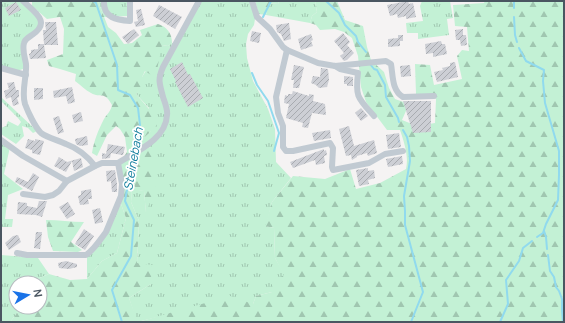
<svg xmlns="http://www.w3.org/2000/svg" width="565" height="323" viewBox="0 0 565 323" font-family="Manrope,sans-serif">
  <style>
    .grass { fill: url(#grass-tufts) }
    .forest { fill: url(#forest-firs) }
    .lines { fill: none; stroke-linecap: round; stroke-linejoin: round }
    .stream { stroke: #90daee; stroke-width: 2 }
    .building { fill: url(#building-hatch) }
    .minor { stroke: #c1cad2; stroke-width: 6 }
    .labels { text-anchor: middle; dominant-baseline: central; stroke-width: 3.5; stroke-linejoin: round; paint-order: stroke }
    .water-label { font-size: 12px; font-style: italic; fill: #0c7c9b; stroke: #fff }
  </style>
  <defs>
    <pattern id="grass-tufts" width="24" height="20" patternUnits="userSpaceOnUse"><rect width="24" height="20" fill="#c3f1d5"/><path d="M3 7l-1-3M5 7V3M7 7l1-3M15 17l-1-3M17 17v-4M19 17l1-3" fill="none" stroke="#a0c6b0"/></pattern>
    <pattern id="forest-firs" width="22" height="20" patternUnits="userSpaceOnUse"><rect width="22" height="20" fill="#c3f1d5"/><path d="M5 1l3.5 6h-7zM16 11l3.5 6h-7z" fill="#a0c6b0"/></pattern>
    <pattern id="building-hatch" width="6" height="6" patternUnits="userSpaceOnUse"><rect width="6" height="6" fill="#cdcfd5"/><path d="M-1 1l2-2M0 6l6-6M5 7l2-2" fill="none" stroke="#a8abb0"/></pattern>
  </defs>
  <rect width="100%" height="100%" fill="#f5f3f3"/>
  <g class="grass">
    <path d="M 1,1 L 20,1 L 38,19 L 38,28 L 26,37 L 21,44 L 25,65 L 23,69 L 17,71 L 1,66 Z"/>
    <path d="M 98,1 L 128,1 L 129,16 L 104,17 Z"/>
    <path d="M 200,1 L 250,1 L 255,19 L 254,25 L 248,34 L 246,44 L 247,58 L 253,81 L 268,109 L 275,129 L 276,162 L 291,178 L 272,202 L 266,226 L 274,228 L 275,258 L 285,275 L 272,292 L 256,296 L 253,304 L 166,315 L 137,322 L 129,298 L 151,284 L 137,263 L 139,221 L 131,202 L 132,189 L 144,191 L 146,212 L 151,147 L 142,150 L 139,142 L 151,131 L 149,108 L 136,94 L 142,86 L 142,77 L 162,45 L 168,46 L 172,43 L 174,44 Z"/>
    <path d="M 279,1 L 315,1 L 317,12 L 312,16 L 310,23 L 266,15 L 269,3 L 278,4 Z"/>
    <path d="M 422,1 L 450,1 L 453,18 L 447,19 L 449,35 L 418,39 L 418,33 L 407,33 L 406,23 L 423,21 L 420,6 Z"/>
    <path d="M 1,97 L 37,131 L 33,133 L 28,128 L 22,126 L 24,136 L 16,144 L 1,134 L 1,128 L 6,126 L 8,121 L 18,126 L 21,122 L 18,118 L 1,101 Z"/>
    <path d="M 1,142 L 10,147 L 4,174 L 23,189 L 8,195 L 5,219 L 13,219 L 12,227 L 1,227 Z"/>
    <path d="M 121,204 L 126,218 L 117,253 L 102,261 L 87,279 L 87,257 Z"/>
    <path d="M 1,255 L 38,258 L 49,274 L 28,283 L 16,283 L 16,307 L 22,307 L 10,322 L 1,322 Z"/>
  </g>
  <g class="forest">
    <path d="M 32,1 L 98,1 L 108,27 L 116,33 L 124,44 L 132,43 L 142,35 L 140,30 L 158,24 C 167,27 172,33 172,43 L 168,46 L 162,45 L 156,75 L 151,75 L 145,71 L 142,77 L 143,86 L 136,94 L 156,117 L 157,126 L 139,142 L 142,150 L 151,147 L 156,184 L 146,213 L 144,191 L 132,190 L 131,202 L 139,221 L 137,263 L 152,265 L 151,284 L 129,298 L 138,322 L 230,296 L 253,304 L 256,296 L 272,292 L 272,282 L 284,275 L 275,258 L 274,228 L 265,226 L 272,202 L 293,176 L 325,179 L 350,169 L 356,189 L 380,183 L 406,169 C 409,156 404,142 400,130 L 387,130 L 366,102 L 361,87 L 358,56 L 352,38 L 344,32 L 335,29 L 320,30 L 316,25 L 310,23 L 312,16 L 317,12 L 315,1 L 337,1 L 345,20 L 363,26 L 367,47 L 371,60 L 384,72 L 389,88 L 395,99 L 409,104 L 402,120 L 417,126 L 435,123 L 436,99 L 431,95 L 416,94 L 415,64 L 430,65 L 434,85 L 462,79 L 457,56 L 462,50 L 469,51 L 467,27 L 455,26 L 453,5 L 484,3 L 485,1 L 564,1 L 564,322 L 10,322 L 22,307 L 40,307 L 40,283 L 28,283 L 49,274 L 70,280 L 87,279 L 102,261 L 117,253 L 126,218 L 121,204 L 119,164 L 127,152 L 125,137 L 120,129 L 116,126 L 107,135 L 97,156 L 92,153 C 94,140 98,131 104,119 C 107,114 111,111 112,105 C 104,90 101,99 91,93 C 85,90 81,85 75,81 L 76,74 L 60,69 L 49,66 L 47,60 L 63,54 L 64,29 L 60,17 L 47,19 L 32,6 Z"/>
    <path d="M 255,1 L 279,1 L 278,4 L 269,3 L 266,15 L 259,14 Z"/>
    <path d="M 46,220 C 59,220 71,222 84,222 L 71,242 L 82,250 L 78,252 L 53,251 L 48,237 Z"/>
  </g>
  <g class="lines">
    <g class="stream">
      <path d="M 93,1 L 96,3 L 117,65 L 118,90 L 130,95 L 138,108 L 140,125 L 133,152"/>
      <path d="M 326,1 L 339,13 L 345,25 L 356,36 L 358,42 L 366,52"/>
      <path d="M 514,1 L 514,8"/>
      <path d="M 263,17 L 271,1"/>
      <path d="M 514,17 L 515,35 L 517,42"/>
      <path d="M 519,48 L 526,61 L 544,70 L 543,81 L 545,103 L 559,151 L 559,175 L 558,200 L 546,224 L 543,233 L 537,237"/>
      <path d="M 370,64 L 374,69 L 377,70 L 385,85 L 386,97 L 398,118 L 399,122"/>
      <path d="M 252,73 L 257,85 L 268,101 L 279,133 L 274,151"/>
      <path d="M 403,130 L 407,137 L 409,146 L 410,161 L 404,196 L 405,211 L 405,225 L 423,292 L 411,322"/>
      <path d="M 544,231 L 546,237 L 547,249"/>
      <path d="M 548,255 L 550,271 L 554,277 L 556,287 L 559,291 L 562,299 L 562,311 L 563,322"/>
      <path d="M 122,322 L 112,290 L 131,256 L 134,220 L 125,201 L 133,156"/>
      <path d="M 500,322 L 508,304 L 506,280 L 519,261 L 523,248 L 532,241"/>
    </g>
  </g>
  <g class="building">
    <path d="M 408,1 L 409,4 L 413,3 L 416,17 L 406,19 L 406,16 L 398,18 L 397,14 L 390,16 L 387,5 Z"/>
    <path d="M 16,2 L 21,10 L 9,16 L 5,8 Z"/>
    <path d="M 159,5 L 182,17 L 175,29 L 153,16 Z"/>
    <path d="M 141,9 L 145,25 L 136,27 L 134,22 L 138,21 L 136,10 Z"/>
    <path d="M 45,22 L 56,22 L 58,45 L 44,45 L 46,58 L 30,59 L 29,54 L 31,53 L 31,50 L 38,49 L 38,44 L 44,44 L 43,30 L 46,30 Z"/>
    <path d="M 289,23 L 291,39 L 284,41 L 281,34 L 277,32 L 276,25 Z"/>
    <path d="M 134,29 L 139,35 L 128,44 L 122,37 Z"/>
    <path d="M 463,29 L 463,35 L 466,35 L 467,45 L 461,46 L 460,40 L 456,40 L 455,30 Z"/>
    <path d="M 252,31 L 261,33 L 259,43 L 250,41 Z"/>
    <path d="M 343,33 L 350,42 L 347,45 L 354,53 L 347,60 L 344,61 L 340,56 L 344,53 L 334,41 Z"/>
    <path d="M 311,34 L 313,40 L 311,41 L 313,46 L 301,50 L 298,39 Z"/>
    <path d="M 398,35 L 403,35 L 403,41 L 400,41 L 400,46 L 388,47 L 388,39 L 398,38 Z"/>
    <path d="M 441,41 L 442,44 L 445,44 L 447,54 L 433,57 L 433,53 L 426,54 L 425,44 Z"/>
    <path d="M 182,62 L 188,75 L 190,74 L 203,98 L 188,107 L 175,82 L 176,81 L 170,69 Z"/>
    <path d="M 455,62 L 458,77 L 437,82 L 434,72 L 443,70 L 442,68 L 450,66 L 450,63 Z"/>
    <path d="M 294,65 L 304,67 L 299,88 L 293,88 L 294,80 L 291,80 Z"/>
    <path d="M 410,65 L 411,76 L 401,77 L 400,66 Z"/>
    <path d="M 321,68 L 328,69 L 329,80 L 327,87 L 319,88 L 316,85 L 311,83 L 313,76 L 320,77 Z"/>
    <path d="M 344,76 L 353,77 L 353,86 L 347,86 L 347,84 L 344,84 Z"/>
    <path d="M 14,82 L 16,90 L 19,90 L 19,97 L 17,98 L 19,104 L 13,106 L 11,97 L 6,99 L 4,91 L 9,89 L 7,83 Z"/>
    <path d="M 72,87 L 75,102 L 68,104 L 66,96 L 54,98 L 53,91 Z"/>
    <path d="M 34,88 L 43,88 L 43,99 L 34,100 Z"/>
    <path d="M 293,91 L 309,96 L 309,94 L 314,95 L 313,101 L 325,104 L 326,115 L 312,113 L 308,128 L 302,127 L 303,123 L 286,118 L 289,104 L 284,103 L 285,95 L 288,96 L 288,94 L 292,94 Z"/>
    <path d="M 403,101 L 431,101 L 431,132 L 413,133 Z"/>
    <path d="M 361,108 L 368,116 L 361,121 L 355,113 Z"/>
    <path d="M 81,112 L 83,121 L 74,123 L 72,115 Z"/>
    <path d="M 59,116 L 64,132 L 58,134 L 53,118 Z"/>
    <path d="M 349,126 L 354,146 L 374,140 L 377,153 L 368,156 L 367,153 L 357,156 L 357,157 L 352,160 L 351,155 L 346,156 L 339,129 Z"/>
    <path d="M 330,130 L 331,138 L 314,141 L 312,133 Z"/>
    <path d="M 399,133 L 401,147 L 388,149 L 386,135 Z"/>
    <path d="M 87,136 L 88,145 L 80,146 L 76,144 L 75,139 Z"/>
    <path d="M 28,139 L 35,141 L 35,139 L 44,141 L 40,155 L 32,153 L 32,150 L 25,148 Z"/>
    <path d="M 108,144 L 125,147 L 123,155 L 122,155 L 111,153 L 110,158 L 102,159 L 102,153 L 106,154 Z"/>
    <path d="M 324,149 L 324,151 L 326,150 L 327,155 L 324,156 L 325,163 L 316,165 L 315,160 L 293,168 L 290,162 Z"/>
    <path d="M 402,156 L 403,164 L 388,167 L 386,159 Z"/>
    <path d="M 59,157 L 67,162 L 81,158 L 83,167 L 74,171 L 72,161 L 66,172 L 54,166 Z"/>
    <path d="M 368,168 L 368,171 L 374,170 L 375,178 L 368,180 L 369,184 L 359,186 L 356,170 Z"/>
    <path d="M 115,170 L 117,184 L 117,192 L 112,192 L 111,181 L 107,182 L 106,171 Z"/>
    <path d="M 33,173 L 39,177 L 32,191 L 15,182 L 17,177 L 28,182 Z"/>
    <path d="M 91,189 L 92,199 L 88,199 L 89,204 L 80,205 L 78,196 L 81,195 L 81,191 Z"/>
    <path d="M 39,201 L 47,201 L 42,217 L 36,215 L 17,214 L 18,202 L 27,203 L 27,206 L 37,208 Z"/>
    <path d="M 68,202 L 75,214 L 67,219 L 59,207 Z"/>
    <path d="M 100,208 L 103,222 L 95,224 L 92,210 Z"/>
    <path d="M 84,229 L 94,236 L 85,250 L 75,244 Z"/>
    <path d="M 36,232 L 42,232 L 40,249 L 34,248 Z"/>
    <path d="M 18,235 L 21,242 L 9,250 L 5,243 L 13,236 Z"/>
    <path d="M 66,261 L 77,264 L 77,267 L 69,269 L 59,268 L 58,263 Z"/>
  </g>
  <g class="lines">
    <g class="minor">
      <path d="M 23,1 C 34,12 52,22 32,35 C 29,37 25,39 24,43 C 22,50 25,58 26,64 C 27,77 21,91 25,104 C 28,112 35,127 41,133 C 48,138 58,140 66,144 C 77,148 88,157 95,166"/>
      <path d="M 104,1 C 103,18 117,20 130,21 L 130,1"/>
      <path d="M 252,1 L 257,17 L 270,29 L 283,47 L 287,50 L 318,63 L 335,66 L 386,61 L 391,64 C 393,76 392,91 403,97 L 434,96"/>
      <path d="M 287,50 L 276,97 L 278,113 L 283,126 L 283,147 L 286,151 L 293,151 L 330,143 L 333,148 L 332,167 L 333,170 L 369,163 L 385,154 L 403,151"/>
      <path d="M 335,66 L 340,69 L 358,73 C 355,97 358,98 374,116"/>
      <path d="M 1,68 L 26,75"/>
      <path d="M 1,140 L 23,156 L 67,181"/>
      <path d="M 23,194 L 45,197 L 53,195 L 59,191 L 67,181 L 95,166 L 102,163 L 118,163"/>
      <path d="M 17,253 L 27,255 L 86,255 C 94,250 100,240 106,232 L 121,196 L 122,184 L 118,163 C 135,152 166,140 167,115 C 168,110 165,103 163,97 C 160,84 157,81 163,67 L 199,1"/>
    </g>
  </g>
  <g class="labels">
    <g class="water-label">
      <text transform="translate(133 159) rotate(-80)">Steinebach</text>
    </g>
  </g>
  <rect width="565" height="323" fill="none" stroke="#4a5661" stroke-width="4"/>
  <g transform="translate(28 295) rotate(80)"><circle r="19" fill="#ffffff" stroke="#b7bbc0"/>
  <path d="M0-3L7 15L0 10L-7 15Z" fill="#1a73e8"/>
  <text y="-6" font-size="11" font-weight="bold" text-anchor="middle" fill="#4a5661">N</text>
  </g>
</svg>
